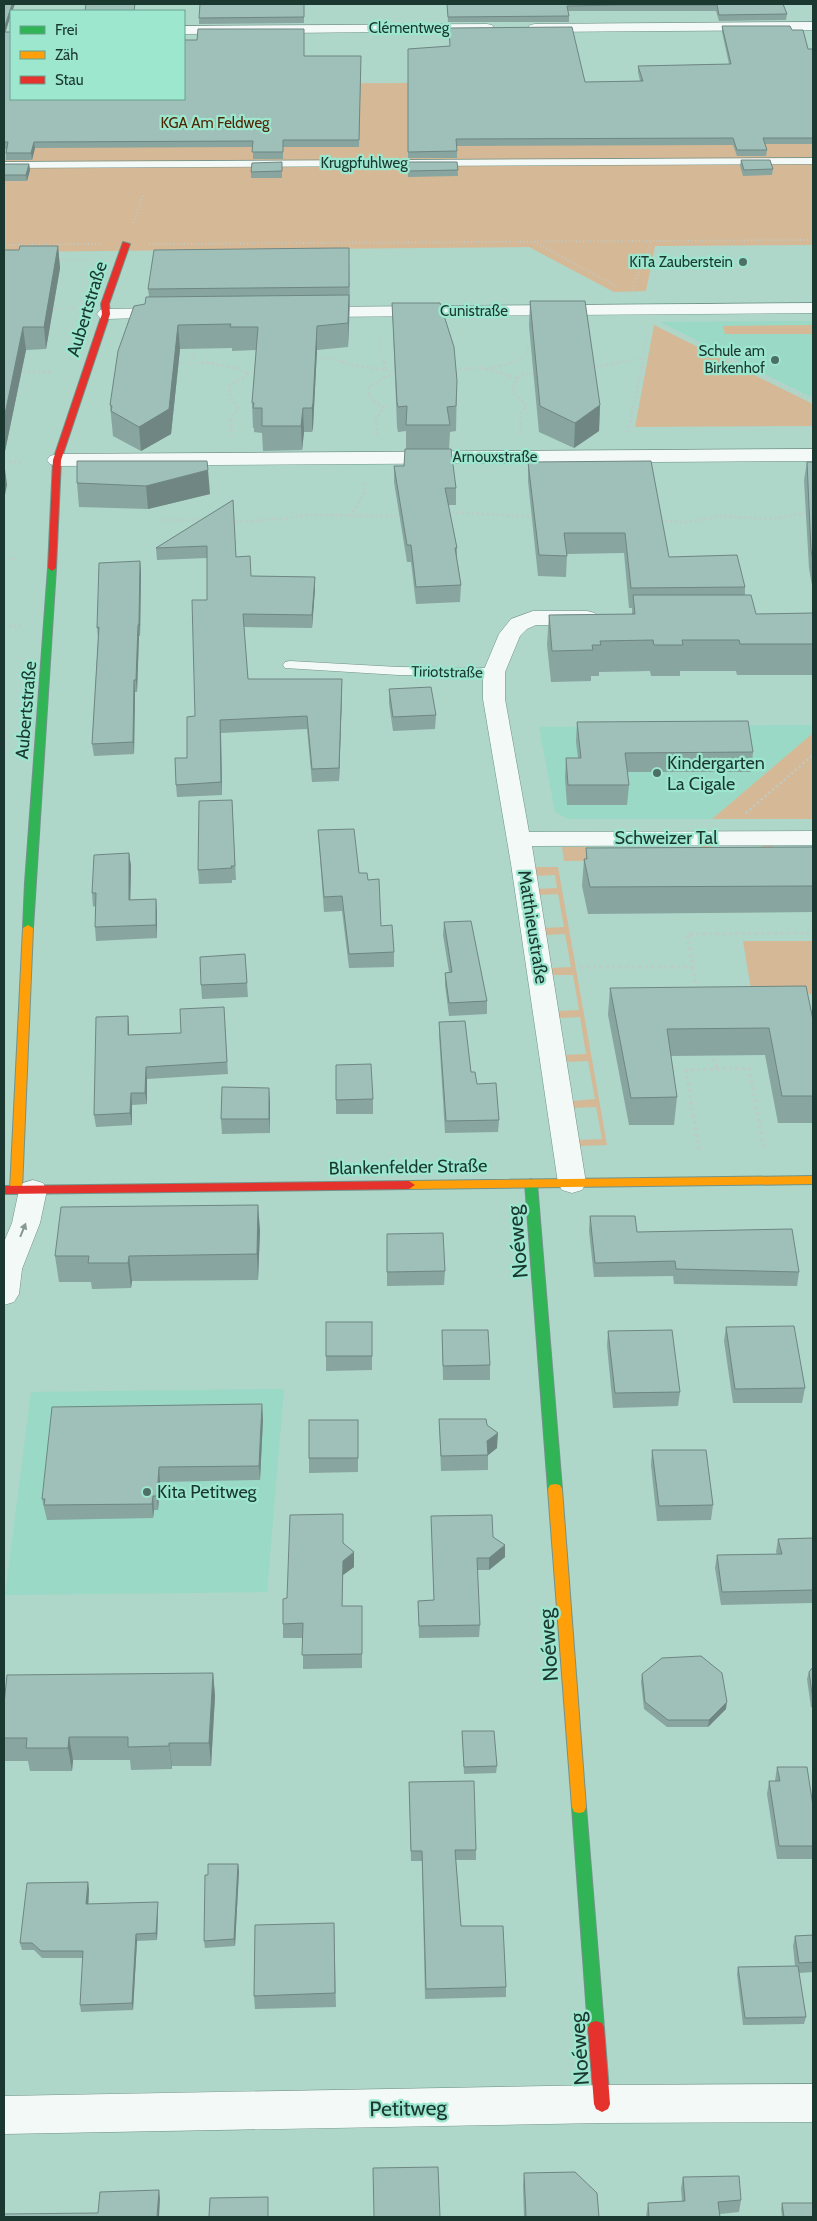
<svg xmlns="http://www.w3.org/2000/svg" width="817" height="2221" viewBox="0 0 817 2221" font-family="Cabin,sans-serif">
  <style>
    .built { fill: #99d9c5 }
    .green { fill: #d5b996 }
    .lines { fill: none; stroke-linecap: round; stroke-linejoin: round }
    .lane-casing { stroke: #729389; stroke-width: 1 }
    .street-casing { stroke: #729389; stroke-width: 1 }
    .fast-casing { stroke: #729389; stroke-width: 2 }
    .slow-casing { stroke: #729389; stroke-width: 2 }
    .jam-casing { stroke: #729389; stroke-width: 2 }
    .path-far2 { stroke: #becac6; stroke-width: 2; stroke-dasharray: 1 2.5; stroke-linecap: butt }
    .path-far1 { stroke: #becac6; stroke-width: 2.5; stroke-dasharray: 2 3; stroke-linecap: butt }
    .path { stroke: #becac6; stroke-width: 3; stroke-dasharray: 2.5 4; stroke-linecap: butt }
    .lane { fill: #f3f9f7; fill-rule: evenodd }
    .street { fill: #f3f9f7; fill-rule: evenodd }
    .fast { fill: #30b455; fill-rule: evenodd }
    .slow { fill: #ff9f0a; fill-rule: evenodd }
    .jam { fill: #e5322d; fill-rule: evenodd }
    .wall { fill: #88a59f }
    .shaded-wall { fill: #6f8682 }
    .building { fill: #9ec0b9; stroke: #6f8682 }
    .oneway { fill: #869894 }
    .poi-dot { fill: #4e6f66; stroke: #9de7cf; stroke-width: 2 }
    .labels { text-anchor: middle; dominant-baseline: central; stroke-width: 4.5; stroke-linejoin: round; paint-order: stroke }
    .far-street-label { font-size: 15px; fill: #1a3830; stroke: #9de7cf }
    .far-park-label { font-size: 15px; fill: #4f2402; stroke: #9de7cf }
    .far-poi-label { font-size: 15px; fill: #1a3830; stroke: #9de7cf; text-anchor: end }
    .street-label { font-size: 18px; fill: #1a3830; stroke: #9de7cf }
    .poi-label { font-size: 18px; fill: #1a3830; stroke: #9de7cf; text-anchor: start }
    .near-street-label { font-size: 21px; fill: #1a3830; stroke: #9de7cf }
  </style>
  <rect width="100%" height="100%" fill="#aed6c9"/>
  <g class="built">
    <path d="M 813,321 L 813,398 L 660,322 Z"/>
    <path d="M 813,725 L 813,733 L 712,819 L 568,819 L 555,812 L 539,727 Z"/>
    <path d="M 284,1389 L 267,1592 L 5,1595 L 31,1392 Z"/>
  </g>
  <g class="green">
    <path d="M 813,81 L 813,245 L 655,246 L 646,291 L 614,292 L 529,247 L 4,252 L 4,85 L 11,99 L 184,99 L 184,84 Z"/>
    <path d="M 654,325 L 813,404 L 813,426 L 635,427 Z"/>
    <path d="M 813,325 L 813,334 L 725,334 L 723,326 Z"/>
    <path d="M 813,733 L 813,819 L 712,819 Z"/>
    <path d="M 702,846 L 712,846 L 714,858 L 764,857 L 762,846 L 773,846 L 775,857 L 813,859 L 564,861 L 562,847 L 589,847 L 590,858 L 641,858 L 639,847 L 650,847 L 651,858 L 703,857 Z"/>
    <path d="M 534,867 L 558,867 L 607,1145 L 580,1146 L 579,1140 L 602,1139 L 596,1107 L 574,1108 L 573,1101 L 595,1099 L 588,1061 L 566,1062 L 565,1055 L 586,1054 L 580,1017 L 559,1018 L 558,1011 L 579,1010 L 573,975 L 552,975 L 551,968 L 571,967 L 565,934 L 545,935 L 544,928 L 564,927 L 558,894 L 539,895 L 538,889 L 557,888 L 555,875 L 536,876 Z"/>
    <path d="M 743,941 L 813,941 L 813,994 L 752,995 Z"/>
  </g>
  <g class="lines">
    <g class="lane-casing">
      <g id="lane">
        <path d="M 813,158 L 813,164 L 4,168 L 4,162 Z"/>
        <path d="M 290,661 L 398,667 L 494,668 L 501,672 L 494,676 L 398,675 L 285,668 L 283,665 L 285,662 Z"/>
      </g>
    </g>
    <g class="street-casing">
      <g id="street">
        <path d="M 813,22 L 813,30 L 535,32 L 530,31 L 528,28 L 530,25 L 535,24 Z"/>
        <path d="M 487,24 L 492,25 L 494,28 L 492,31 L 184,34 L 184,26 Z"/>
        <path d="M 813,303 L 813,313 L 312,317 L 306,316 L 303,312 L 306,308 L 312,307 Z"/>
        <path d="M 169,308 L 175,309 L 178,313 L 175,317 L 106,319 L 100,318 L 97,314 L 100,310 L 106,309 Z"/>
        <path d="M 813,449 L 813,461 L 57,466 L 50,464 L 47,460 L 50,456 L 57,454 Z"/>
        <path d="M 533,611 L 587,611 L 595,613 L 598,618 L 595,623 L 587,625 L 536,625 L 527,629 L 520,636 L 505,672 L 505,699 L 529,832 L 813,831 L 813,845 L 532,846 L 586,1183 L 582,1190 L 572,1193 L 562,1190 L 558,1183 L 511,864 L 483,699 L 483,672 L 499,634 L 511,619 Z"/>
        <path d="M 33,1180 L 43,1183 L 47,1190 L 40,1223 L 22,1269 L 19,1294 L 14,1302 L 4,1305 L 4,1242 L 12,1223 L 19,1190 L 23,1183 Z"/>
        <path d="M 813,2084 L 813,2122 L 602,2123 L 4,2134 L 4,2096 L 602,2085 Z"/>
      </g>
    </g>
    <g class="fast-casing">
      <g id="fast">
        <path d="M 52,565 L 56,568 L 33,928 L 28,931 L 23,928 L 25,883 L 48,568 Z"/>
        <path d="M 531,1179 L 537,1183 L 562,1489 L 560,1493 L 555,1494 L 550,1493 L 548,1489 L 525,1183 Z"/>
        <path d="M 579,1801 L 584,1802 L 586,1807 L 604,2028 L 602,2033 L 596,2035 L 590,2033 L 588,2028 L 572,1807 L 574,1802 Z"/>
      </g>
    </g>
    <g class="slow-casing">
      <g id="slow">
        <path d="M 28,925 L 33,928 L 22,1190 L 16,1194 L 10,1190 L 23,928 Z"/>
        <path d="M 813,1176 L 813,1184 L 409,1189 L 403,1185 L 409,1181 Z"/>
        <path d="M 555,1484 L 560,1485 L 562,1489 L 586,1807 L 584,1812 L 579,1813 L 574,1812 L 572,1807 L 548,1489 L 550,1485 Z"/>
      </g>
    </g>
    <g class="jam-casing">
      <g id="jam">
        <path d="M 123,242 L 130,244 L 109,304 L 110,314 L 61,460 L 56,568 L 52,571 L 48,568 L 53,460 L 102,314 L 101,304 Z"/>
        <path d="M 409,1181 L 415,1185 L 409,1189 L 4,1194 L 4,1186 Z"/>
        <path d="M 596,2021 L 602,2023 L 604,2028 L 610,2104 L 608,2109 L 602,2112 L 596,2109 L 594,2104 L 588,2028 L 590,2023 Z"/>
      </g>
    </g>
    <g class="path-far2">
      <path d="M 133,223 L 144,193"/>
      <path d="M 534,242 L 616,286"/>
      <path d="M 149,244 L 813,240"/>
      <path d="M 4,245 L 100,244"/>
      <path d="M 55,260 L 93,260"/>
      <path d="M 632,289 L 651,241"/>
      <path d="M 51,309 L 75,309"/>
      <path d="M 675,332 L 738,363"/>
      <path d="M 380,333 L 381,354 L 384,363"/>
      <path d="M 193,360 L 194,349"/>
      <path d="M 176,363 L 215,363"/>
      <path d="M 314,363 L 329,357 L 345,363"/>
      <path d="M 511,363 L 526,354 L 528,345"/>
      <path d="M 616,363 L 644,358"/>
      <path d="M 642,363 L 649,331"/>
    </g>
    <g class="path-far1">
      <path d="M 202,362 L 236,368 L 249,374 L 230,385 L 229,394 L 238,409 L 231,417 L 232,437"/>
      <path d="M 342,362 C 359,369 380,367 398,373 L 385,377 L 369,387 C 368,398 375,403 384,407 L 376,420 L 377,436"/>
      <path d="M 384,362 L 386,369"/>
      <path d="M 735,362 L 813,401"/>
      <path d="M 176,363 L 182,362"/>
      <path d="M 314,363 L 316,362"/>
      <path d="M 591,368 L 622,362"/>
      <path d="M 454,369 L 492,368 L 513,362"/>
      <path d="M 486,369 L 517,378 L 512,391 L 527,406 L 521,413 L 520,434"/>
      <path d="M 18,372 L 52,372"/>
      <path d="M 517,378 L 526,374 L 538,373"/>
      <path d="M 628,432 L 643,362"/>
      <path d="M 4,462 L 23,462"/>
      <path d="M 447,512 L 535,517"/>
      <path d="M 350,516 L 363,496 L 365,481"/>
      <path d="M 162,520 L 204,520"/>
      <path d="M 660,521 L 687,522 L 721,516 L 770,519 L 813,512"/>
      <path d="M 231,522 L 281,519 L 306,515 L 404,516"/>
      <path d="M 4,559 L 15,559"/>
      <path d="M 4,626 L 22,626"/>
      <path d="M 746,813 L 813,755"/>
    </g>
    <g class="path">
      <path d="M 580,967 L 693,967 L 687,934 L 813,933"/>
      <path d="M 693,967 L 696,990"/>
      <path d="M 713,1052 L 716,1068"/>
      <path d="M 699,1149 L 686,1070 L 749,1068 L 764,1148"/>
    </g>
    <use href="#lane" class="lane"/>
    <use href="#street" class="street"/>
    <use href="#fast" class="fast"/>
    <use href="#slow" class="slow"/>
    <use href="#jam" class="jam"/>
  </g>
  <g class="wall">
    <path d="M 4,4 L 15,4 L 5,32 L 304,56 L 361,56 L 359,147 L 283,147 L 283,159 L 253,159 L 253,147 L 35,148 L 32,160 L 6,160 L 6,153 L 7,149 L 4,149 Z"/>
    <path d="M 304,4 L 304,23 L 199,24 L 199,18 Z"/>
    <path d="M 447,4 L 783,4 L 787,14 L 786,20 L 719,21 L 716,11 L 568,11 L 569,16 L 569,22 L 448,22 Z"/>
    <path d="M 722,26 L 792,30 L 808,49 L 813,49 L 813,144 L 765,144 L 767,150 L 766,156 L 737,156 L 733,145 L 457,146 L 457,158 L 408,158 L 408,49 L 450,46 L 449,28 L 585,82 L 640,81 L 638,72 L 638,66 L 729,64 L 722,32 Z"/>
    <path d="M 741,160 L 773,169 L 772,175 L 743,176 L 740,166 Z"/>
    <path d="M 282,162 L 282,178 L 251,178 L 251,172 Z"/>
    <path d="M 408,162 L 457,162 L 458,176 L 408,177 Z"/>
    <path d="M 4,164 L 29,164 L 30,170 L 27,181 L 4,181 Z"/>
    <path d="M 58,246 L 60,268 L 46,349 L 26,350 L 4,456 L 4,250 L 19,250 Z"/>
    <path d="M 349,248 L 350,305 L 348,347 L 317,350 L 313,427 L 312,432 L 304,432 L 302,450 L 263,451 L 262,433 L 254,432 L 254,428 L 253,428 L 252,403 L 256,350 L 232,351 L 232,348 L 180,349 L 171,434 L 141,451 L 113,436 L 110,405 L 145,304 L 149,297 L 148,289 Z"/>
    <path d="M 530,301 L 600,405 L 599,431 L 574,448 L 539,432 L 529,326 Z"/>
    <path d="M 392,303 L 457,381 L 456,431 L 450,432 L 449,449 L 456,488 L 456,505 L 448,505 L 457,548 L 457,559 L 461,585 L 460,602 L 416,604 L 411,562 L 407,562 L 394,482 L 394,466 L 404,466 L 406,449 L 406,431 L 398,432 L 397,427 L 393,327 Z"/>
    <path d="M 77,461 L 210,494 L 148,509 L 79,507 L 77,483 Z"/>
    <path d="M 528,462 L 669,557 L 745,587 L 745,595 L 756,614 L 813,613 L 813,675 L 737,675 L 736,671 L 680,671 L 680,676 L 651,676 L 650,671 L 599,672 L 599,676 L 591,676 L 591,681 L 551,682 L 547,645 L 549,615 L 632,614 L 632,608 L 629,608 L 624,553 L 567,554 L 566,577 L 538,576 L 528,481 Z"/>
    <path d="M 807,462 L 813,462 L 813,591 L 809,568 L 804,480 Z"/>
    <path d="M 233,500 L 236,557 L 251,576 L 315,577 L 315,589 L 312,628 L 244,627 L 248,679 L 342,679 L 342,692 L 339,781 L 312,782 L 307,729 L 221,733 L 222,795 L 177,797 L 176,785 L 187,758 L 195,716 L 207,600 L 207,558 L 157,560 L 156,548 Z"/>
    <path d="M 140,561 L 141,573 L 140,636 L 139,636 L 137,692 L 135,692 L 134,754 L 94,756 L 92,744 L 98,639 L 97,628 Z"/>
    <path d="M 389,689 L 436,715 L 435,729 L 393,731 L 389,703 Z"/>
    <path d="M 577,722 L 753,752 L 751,772 L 627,772 L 629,785 L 627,805 L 567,805 L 565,778 L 566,758 L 578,758 L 576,742 Z"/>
    <path d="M 232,800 L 236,880 L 232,880 L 232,883 L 199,884 L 198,870 Z"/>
    <path d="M 318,830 L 359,873 L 368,880 L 381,926 L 394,952 L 394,967 L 349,968 L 342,911 L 324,912 Z"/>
    <path d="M 813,847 L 813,912 L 588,914 L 582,886 L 584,859 L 586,859 L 586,848 Z"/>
    <path d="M 129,853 L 131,866 L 130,900 L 156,899 L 157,912 L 157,938 L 96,941 L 95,927 L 95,906 L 93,907 L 92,893 Z"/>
    <path d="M 444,922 L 487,1001 L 487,1014 L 449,1016 L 445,985 L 445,973 L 449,972 L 443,935 Z"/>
    <path d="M 245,954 L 248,997 L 202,999 L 201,985 Z"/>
    <path d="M 610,988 L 813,1020 L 813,1123 L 778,1123 L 765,1055 L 671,1056 L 677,1097 L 674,1125 L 629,1125 L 608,1015 Z"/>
    <path d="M 224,1007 L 228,1074 L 147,1079 L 147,1104 L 132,1105 L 132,1125 L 96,1127 L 94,1115 L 128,1016 L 129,1035 L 181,1033 Z"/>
    <path d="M 439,1022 L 499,1120 L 498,1132 L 445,1133 L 439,1035 Z"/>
    <path d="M 336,1065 L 373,1099 L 373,1114 L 336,1114 Z"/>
    <path d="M 269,1088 L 270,1133 L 222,1134 L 221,1119 Z"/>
    <path d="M 590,1216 L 637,1232 L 799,1272 L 797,1286 L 674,1284 L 673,1276 L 594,1277 L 589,1231 Z"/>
    <path d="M 260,1230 L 258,1280 L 132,1281 L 131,1288 L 92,1289 L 91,1282 L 59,1282 L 55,1256 Z"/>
    <path d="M 387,1234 L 445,1271 L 444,1285 L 387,1286 Z"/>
    <path d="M 372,1322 L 372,1370 L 326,1371 L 326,1356 Z"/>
    <path d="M 726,1327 L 805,1388 L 802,1403 L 733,1403 L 724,1341 Z"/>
    <path d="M 442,1330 L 490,1365 L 490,1380 L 443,1380 Z"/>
    <path d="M 608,1331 L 680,1392 L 678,1406 L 613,1408 L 607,1346 Z"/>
    <path d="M 263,1419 L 260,1480 L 160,1482 L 158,1510 L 154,1510 L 153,1518 L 47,1520 L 42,1499 Z"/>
    <path d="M 439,1419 L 487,1425 L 497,1448 L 488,1455 L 488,1470 L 441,1471 Z"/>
    <path d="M 358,1434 L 358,1472 L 309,1473 L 309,1458 Z"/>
    <path d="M 652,1450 L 713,1505 L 711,1520 L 657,1521 L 651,1465 Z"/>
    <path d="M 431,1516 L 493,1537 L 505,1557 L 489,1570 L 477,1570 L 480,1625 L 479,1637 L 419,1638 L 418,1601 L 434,1600 Z"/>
    <path d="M 343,1529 L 343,1543 L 354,1567 L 343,1575 L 342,1606 L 362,1620 L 362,1668 L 303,1669 L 303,1638 L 283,1638 L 283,1624 L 287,1598 Z"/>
    <path d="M 813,1538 L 813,1603 L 721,1605 L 715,1568 L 717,1555 L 777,1554 L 776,1552 L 778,1539 Z"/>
    <path d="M 813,1667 L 813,1708 L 811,1707 L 807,1679 L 809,1672 Z"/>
    <path d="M 213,1673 L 215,1696 L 211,1766 L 172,1766 L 172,1769 L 131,1770 L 130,1760 L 73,1760 L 72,1771 L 30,1771 L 28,1761 L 4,1761 L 4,1704 Z"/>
    <path d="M 642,1674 L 726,1709 L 708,1727 L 667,1727 L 644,1709 L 641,1682 Z"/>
    <path d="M 462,1731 L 497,1766 L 496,1773 L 464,1774 Z"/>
    <path d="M 777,1767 L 813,1806 L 813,1859 L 777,1859 L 767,1794 L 769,1781 L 775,1781 Z"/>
    <path d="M 409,1782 L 476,1850 L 476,1860 L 456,1860 L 461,1926 L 506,1987 L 506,1997 L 425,1999 L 422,1861 L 411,1861 Z"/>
    <path d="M 238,1864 L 239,1871 L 235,1946 L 205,1948 L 204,1941 L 208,1875 Z"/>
    <path d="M 89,1889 L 88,1904 L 158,1909 L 157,1940 L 137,1941 L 133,2010 L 81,2012 L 80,2005 L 83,1958 L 42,1958 L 34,1950 L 22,1950 L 20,1943 Z"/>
    <path d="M 334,1923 L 336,2007 L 255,2009 L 254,1996 Z"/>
    <path d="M 813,1935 L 813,1972 L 799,1973 L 806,2017 L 804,2024 L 743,2025 L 737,1974 L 738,1967 L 795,1966 L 793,1946 L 795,1936 Z"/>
    <path d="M 524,2173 L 599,2217 L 524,2217 L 523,2186 Z"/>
    <path d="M 683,2177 L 741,2200 L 739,2212 L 720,2214 L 720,2217 L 646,2217 L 648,2203 L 682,2201 L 681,2188 Z"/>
    <path d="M 782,2203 L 813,2217 L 782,2217 L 781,2209 Z"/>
  </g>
  <g class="shaded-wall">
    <path d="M 12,4 L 15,4 L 12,11 L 11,11 L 11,14 L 4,37 L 4,29 Z"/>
    <path d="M 34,142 L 35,148 L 32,160 L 31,153 Z"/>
    <path d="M 29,164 L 30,170 L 27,181 L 26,175 Z"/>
    <path d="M 58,246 L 60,268 L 46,349 L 44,327 Z"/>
    <path d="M 349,295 L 349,319 L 348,347 L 348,323 Z"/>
    <path d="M 178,325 L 180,349 L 171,434 L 141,451 L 139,427 Z"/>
    <path d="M 317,326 L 317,350 L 313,427 L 312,432 L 312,408 Z"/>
    <path d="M 23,327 L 26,350 L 4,456 L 4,419 Z"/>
    <path d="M 600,405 L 599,431 L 574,448 L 575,423 Z"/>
    <path d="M 303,408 L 304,432 L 302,450 L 301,426 Z"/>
    <path d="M 4,461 L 7,485 L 4,500 Z"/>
    <path d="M 208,470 L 210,494 L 148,509 L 146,486 Z"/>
    <path d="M 140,561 L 141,573 L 140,636 L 139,624 Z"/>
    <path d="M 315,577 L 315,589 L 312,628 L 312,615 Z"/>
    <path d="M 138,625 L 139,636 L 137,692 L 136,680 Z"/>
    <path d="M 342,679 L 342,692 L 339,781 L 339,768 Z"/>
    <path d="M 134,680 L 135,692 L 134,754 L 133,742 Z"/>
    <path d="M 220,720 L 221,733 L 222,795 L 221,782 Z"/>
    <path d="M 129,853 L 131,866 L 130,913 L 129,900 Z"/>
    <path d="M 156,899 L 157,912 L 157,938 L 156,925 Z"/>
    <path d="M 128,1016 L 129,1027 L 129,1047 L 128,1035 Z"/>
    <path d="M 146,1067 L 147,1079 L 147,1104 L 145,1093 Z"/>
    <path d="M 269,1088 L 270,1102 L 270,1133 L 269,1119 Z"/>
    <path d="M 131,1093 L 132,1105 L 132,1125 L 130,1113 Z"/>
    <path d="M 258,1205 L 260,1230 L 258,1280 L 257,1254 Z"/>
    <path d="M 129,1256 L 132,1281 L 131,1288 L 128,1263 Z"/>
    <path d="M 262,1404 L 263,1419 L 260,1480 L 259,1466 Z"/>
    <path d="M 498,1433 L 497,1448 L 487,1456 L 487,1441 Z"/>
    <path d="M 159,1467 L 160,1482 L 158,1510 L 157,1496 Z"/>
    <path d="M 153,1496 L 154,1510 L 153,1518 L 152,1504 Z"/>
    <path d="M 505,1545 L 505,1557 L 489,1570 L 489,1558 Z"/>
    <path d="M 354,1552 L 354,1567 L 343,1575 L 342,1620 L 343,1561 Z"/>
    <path d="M 213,1673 L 215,1696 L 211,1766 L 209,1743 Z"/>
    <path d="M 727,1702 L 726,1709 L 708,1727 L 709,1720 Z"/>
    <path d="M 69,1737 L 73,1760 L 72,1771 L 68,1748 Z"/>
    <path d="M 169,1743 L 172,1766 L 172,1769 L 169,1746 Z"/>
    <path d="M 238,1864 L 239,1871 L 235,1946 L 234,1939 Z"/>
    <path d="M 88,1882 L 89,1889 L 88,1911 L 86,1904 Z"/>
    <path d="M 158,1902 L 158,1909 L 157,1940 L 156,1933 Z"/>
    <path d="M 136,1934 L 137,1941 L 133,2010 L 132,2003 Z"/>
    <path d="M 159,2190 L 160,2199 L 159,2217 L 157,2217 Z"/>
  </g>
  <g class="building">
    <path d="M 4,4 L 12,4 L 4,29 Z"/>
    <path d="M 86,4 L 135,4 L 134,11 L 85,11 Z"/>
    <path d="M 200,4 L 304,4 L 304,17 L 199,18 Z"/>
    <path d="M 447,4 L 783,4 L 787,14 L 719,15 L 717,5 L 621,5 L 567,6 L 569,16 L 448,17 Z"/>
    <path d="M 722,26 L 790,26 L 792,30 L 803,30 L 808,49 L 813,49 L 813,138 L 763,138 L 767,150 L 737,150 L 733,138 L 456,139 L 457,151 L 408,152 L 408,49 L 450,46 L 449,28 L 572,27 L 585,82 L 643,81 L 638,66 L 731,64 Z"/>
    <path d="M 198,29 L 304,29 L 304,56 L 361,56 L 359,140 L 283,140 L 283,152 L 252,152 L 253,141 L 34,142 L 31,153 L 6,153 L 8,142 L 4,142 L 4,32 L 11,32 L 11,99 L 184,99 L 184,40 L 197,40 Z"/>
    <path d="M 741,160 L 770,160 L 773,169 L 744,170 Z"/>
    <path d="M 282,162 L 282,171 L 251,172 L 252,163 Z"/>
    <path d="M 408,162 L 457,162 L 458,170 L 408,171 Z"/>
    <path d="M 4,164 L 29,164 L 26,175 L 4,175 Z"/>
    <path d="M 20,246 L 58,246 L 44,327 L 23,327 L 4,419 L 4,250 L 19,250 Z"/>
    <path d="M 337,248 L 349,248 L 349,287 L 148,289 L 154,250 Z"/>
    <path d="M 349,295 L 348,323 L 317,326 L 313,403 L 312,408 L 303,408 L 301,426 L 262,426 L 262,408 L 253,408 L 254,403 L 252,403 L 258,327 L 230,327 L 231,324 L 178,325 L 169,409 L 139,427 L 111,411 L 112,406 L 110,405 L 118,351 L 134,306 L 145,304 L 146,297 Z"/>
    <path d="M 530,301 L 585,301 L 600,405 L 575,423 L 540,406 Z"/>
    <path d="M 392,303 L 440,303 L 454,347 L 457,381 L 456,406 L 447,407 L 450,425 L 406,425 L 407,406 L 398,407 L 397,402 Z"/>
    <path d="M 405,449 L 451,449 L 456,488 L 445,488 L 457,548 L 455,548 L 461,585 L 416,587 L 411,545 L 407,545 L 394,466 L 404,466 Z"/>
    <path d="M 77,461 L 207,461 L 208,470 L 146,486 L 77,483 Z"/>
    <path d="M 651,461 L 669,557 L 737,555 L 745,587 L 631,588 L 625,533 L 564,533 L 567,556 L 539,555 L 528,462 Z"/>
    <path d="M 807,462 L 813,462 L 813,560 L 811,550 Z"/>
    <path d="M 233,500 L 236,557 L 250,556 L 251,576 L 315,577 L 312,615 L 243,614 L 248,679 L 342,679 L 339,768 L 312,769 L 307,716 L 220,720 L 221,782 L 176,785 L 175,758 L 187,758 L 187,717 L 195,716 L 192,600 L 207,600 L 207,546 L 156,548 Z"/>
    <path d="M 140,561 L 139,624 L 138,625 L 136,680 L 134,680 L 133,742 L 92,744 L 99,627 L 97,628 L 99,563 Z"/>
    <path d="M 633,595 L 751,595 L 756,614 L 813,613 L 813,644 L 740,644 L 739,640 L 682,640 L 683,645 L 654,645 L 653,640 L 600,641 L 601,645 L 592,645 L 593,650 L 552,651 L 549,615 L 635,614 Z"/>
    <path d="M 431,687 L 436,715 L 393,717 L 389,689 Z"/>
    <path d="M 748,721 L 753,752 L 625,753 L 629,785 L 568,785 L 566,758 L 581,758 L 577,722 Z"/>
    <path d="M 232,800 L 235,866 L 231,866 L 232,868 L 198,870 L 199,801 Z"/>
    <path d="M 354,829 L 359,873 L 367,873 L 368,880 L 379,879 L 381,926 L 392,925 L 394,952 L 349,954 L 342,896 L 324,897 L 318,830 Z"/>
    <path d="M 813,847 L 813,886 L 590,887 L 584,859 L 587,859 L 586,848 Z"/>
    <path d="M 129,853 L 129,900 L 156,899 L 156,925 L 95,927 L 96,893 L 92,893 L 94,855 Z"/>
    <path d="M 471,921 L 487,1001 L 449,1003 L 445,973 L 452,972 L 444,922 Z"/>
    <path d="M 245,954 L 247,983 L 201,985 L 200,957 Z"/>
    <path d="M 806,986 L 813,1020 L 813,1096 L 782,1096 L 769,1028 L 667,1029 L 677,1097 L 631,1098 L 610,988 Z"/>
    <path d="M 224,1007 L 227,1062 L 146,1067 L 145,1093 L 131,1093 L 130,1113 L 94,1115 L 96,1017 L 128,1016 L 128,1035 L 181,1033 L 180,1009 Z"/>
    <path d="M 465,1021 L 471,1072 L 475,1072 L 477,1084 L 496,1083 L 499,1120 L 446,1121 L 439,1022 Z"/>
    <path d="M 371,1064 L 373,1099 L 336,1100 L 336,1065 Z"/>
    <path d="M 222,1087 L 269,1088 L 269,1119 L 221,1119 Z"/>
    <path d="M 258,1205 L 257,1254 L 129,1256 L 128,1263 L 88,1263 L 89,1256 L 55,1256 L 61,1207 Z"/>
    <path d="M 590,1216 L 635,1216 L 637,1232 L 792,1229 L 799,1272 L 676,1269 L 675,1261 L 595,1263 Z"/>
    <path d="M 443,1233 L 445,1271 L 387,1272 L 387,1234 Z"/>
    <rect x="326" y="1322" width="46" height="34"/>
    <path d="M 794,1326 L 805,1388 L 735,1389 L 726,1327 Z"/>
    <path d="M 442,1330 L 488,1330 L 490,1365 L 443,1366 Z"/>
    <path d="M 672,1330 L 680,1392 L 615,1393 L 608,1331 Z"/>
    <path d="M 262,1404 L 259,1466 L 159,1467 L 157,1496 L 153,1496 L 152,1504 L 44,1505 L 45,1499 L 42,1499 L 52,1407 Z"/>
    <path d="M 439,1419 L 486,1419 L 487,1425 L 498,1433 L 487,1441 L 488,1455 L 441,1456 Z"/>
    <rect x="309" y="1420" width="49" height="38"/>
    <path d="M 652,1450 L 706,1450 L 713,1505 L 659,1506 Z"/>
    <path d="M 343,1514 L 343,1543 L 354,1552 L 343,1561 L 342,1606 L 362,1606 L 362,1654 L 302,1655 L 303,1623 L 283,1624 L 283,1599 L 287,1598 L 290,1515 Z"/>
    <path d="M 492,1515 L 493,1537 L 505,1545 L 489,1558 L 477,1558 L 480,1625 L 419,1626 L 418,1601 L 434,1600 L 431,1516 Z"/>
    <path d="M 813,1538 L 813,1590 L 722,1592 L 717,1555 L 782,1554 L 778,1539 Z"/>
    <path d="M 701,1656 L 722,1673 L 727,1702 L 709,1720 L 668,1720 L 645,1702 L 642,1674 L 662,1658 Z"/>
    <path d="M 813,1667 L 813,1700 L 809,1672 Z"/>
    <path d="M 213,1673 L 209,1743 L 169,1743 L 169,1746 L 128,1747 L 128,1737 L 69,1737 L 68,1748 L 26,1748 L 27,1738 L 4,1738 L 4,1704 L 7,1675 Z"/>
    <path d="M 462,1731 L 494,1731 L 497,1766 L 464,1767 Z"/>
    <path d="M 777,1767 L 807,1767 L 813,1806 L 813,1846 L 779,1846 L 769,1781 L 780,1781 Z"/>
    <path d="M 474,1781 L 476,1850 L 455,1850 L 461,1926 L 503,1926 L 506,1987 L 426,1989 L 422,1851 L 411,1851 L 409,1782 Z"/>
    <path d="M 208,1864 L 238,1864 L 234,1939 L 204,1941 L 205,1875 L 208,1875 Z"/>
    <path d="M 88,1882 L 86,1904 L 158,1902 L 156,1933 L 136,1934 L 132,2003 L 80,2005 L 83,1951 L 41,1951 L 32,1943 L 20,1943 L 27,1883 Z"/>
    <path d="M 334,1923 L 335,1993 L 254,1996 L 255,1925 Z"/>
    <path d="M 813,1935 L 813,1962 L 799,1963 L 795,1936 Z"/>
    <path d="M 798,1966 L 806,2017 L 745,2018 L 738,1967 Z"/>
    <path d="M 438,2167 L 440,2217 L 374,2217 L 373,2168 Z"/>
    <path d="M 575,2172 L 597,2193 L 599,2217 L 526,2217 L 524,2173 Z"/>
    <path d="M 739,2176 L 741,2200 L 718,2202 L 720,2217 L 649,2217 L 648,2203 L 685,2201 L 683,2177 Z"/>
    <path d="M 159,2190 L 157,2217 L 4,2217 L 4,2214 L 98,2213 L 100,2192 Z"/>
    <path d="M 268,2197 L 268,2217 L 209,2217 L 210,2198 Z"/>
    <path d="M 782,2203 L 813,2203 L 813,2217 L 784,2217 Z"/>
  </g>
  <defs><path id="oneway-solid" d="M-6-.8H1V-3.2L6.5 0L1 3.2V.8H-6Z" transform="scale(1.25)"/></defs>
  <use class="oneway" href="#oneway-solid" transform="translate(23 1230) rotate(-68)"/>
  <g class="poi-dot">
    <circle cx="743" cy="262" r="5"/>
    <circle cx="775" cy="360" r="5"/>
    <circle cx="657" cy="773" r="5"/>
    <circle cx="147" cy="1492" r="5"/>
  </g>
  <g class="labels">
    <g class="far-street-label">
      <text x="409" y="28">Clémentweg</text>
      <text x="364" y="163">Krugpfuhlweg</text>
      <text x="474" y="311">Cunistraße</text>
      <text x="495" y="457">Arnouxstraße</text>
      <text transform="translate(447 672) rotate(1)">Tiriotstraße</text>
    </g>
    <g class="far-park-label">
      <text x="215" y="123">KGA Am Feldweg</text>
    </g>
    <g class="far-poi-label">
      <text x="733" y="262">KiTa Zauberstein</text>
      <text x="765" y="351">Schule am<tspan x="765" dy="17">Birkenhof</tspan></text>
    </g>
    <g class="street-label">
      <text transform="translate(87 309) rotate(-73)">Aubertstraße</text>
      <text transform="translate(26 710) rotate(-85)">Aubertstraße</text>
      <text x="666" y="838">Schweizer Tal</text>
      <text transform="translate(533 927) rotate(81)">Matthieustraße</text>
      <text transform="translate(408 1167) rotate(-1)">Blankenfelder Straße</text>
    </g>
    <g class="poi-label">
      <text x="667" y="763">Kindergarten<tspan x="667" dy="21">La Cigale</tspan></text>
      <text x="157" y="1492">Kita Petitweg</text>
    </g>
    <g class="near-street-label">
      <text transform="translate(517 1242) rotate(-95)">Noéweg</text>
      <text transform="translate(548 1645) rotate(-94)">Noéweg</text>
      <text transform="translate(579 2049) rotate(-94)">Noéweg</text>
      <text transform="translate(408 2108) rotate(-1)">Petitweg</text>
    </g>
  </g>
  <rect width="817" height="2221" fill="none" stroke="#1a3830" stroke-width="10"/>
  <rect x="10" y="10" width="175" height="90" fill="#9de7cf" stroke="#69a18f"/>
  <rect x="20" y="26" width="25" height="8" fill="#30b455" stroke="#69a18f"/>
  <text x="55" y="35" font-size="15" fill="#1a3830">Frei</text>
  <rect x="20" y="51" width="25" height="8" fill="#ff9f0a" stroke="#69a18f"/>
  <text x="55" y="60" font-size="15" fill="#1a3830">Zäh</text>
  <rect x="20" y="76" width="25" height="8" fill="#e5322d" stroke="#69a18f"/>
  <text x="55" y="85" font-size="15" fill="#1a3830">Stau</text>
</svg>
